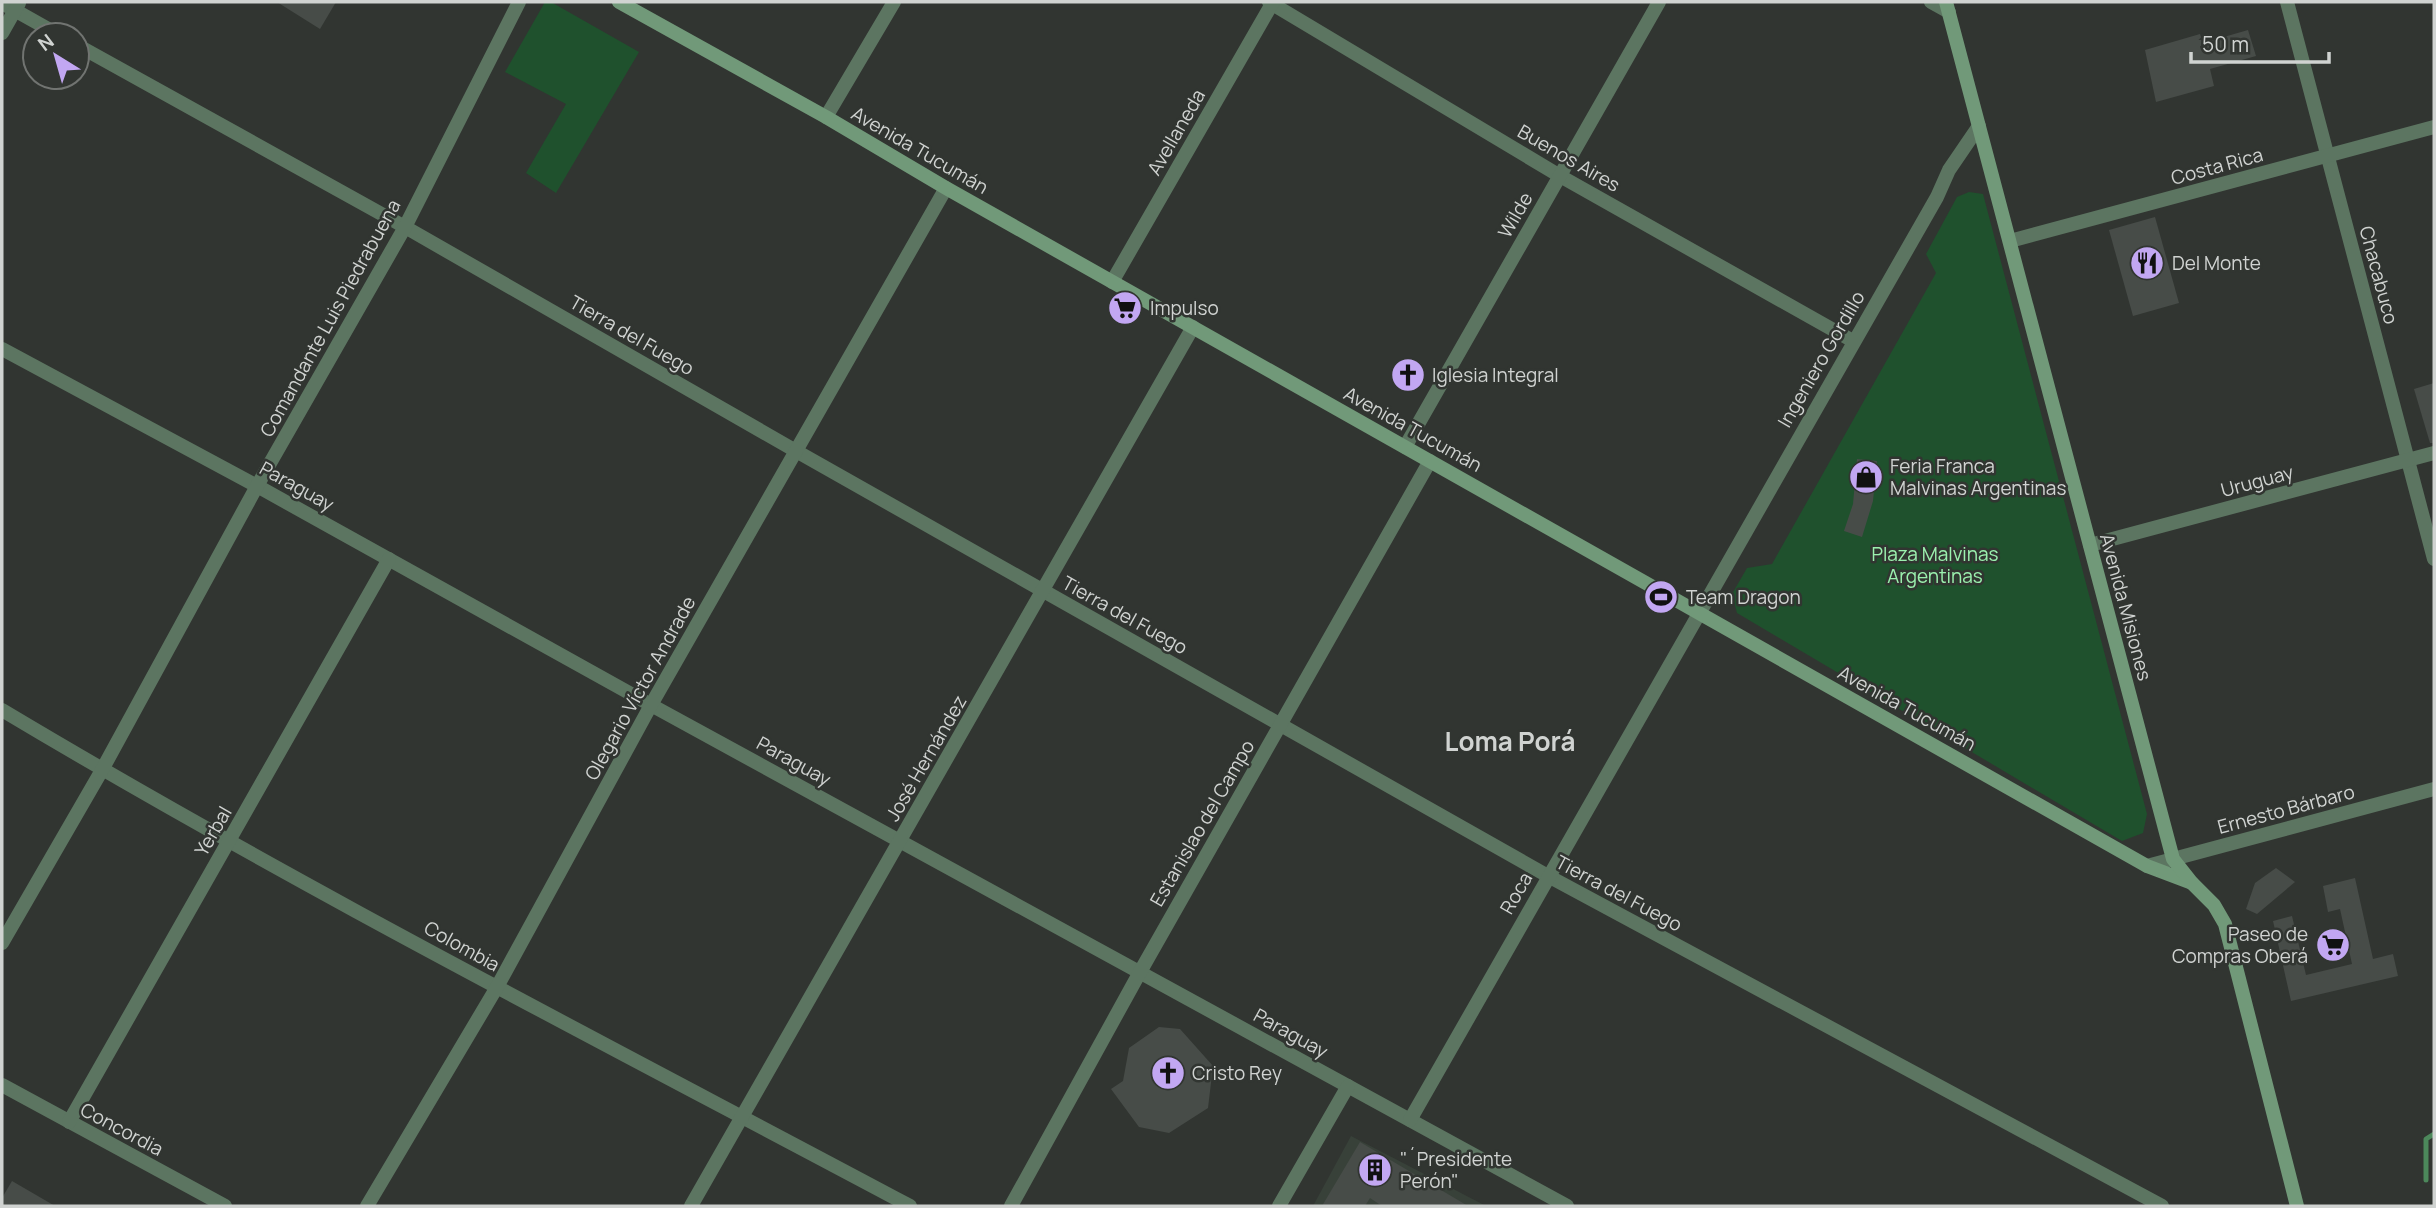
<svg xmlns="http://www.w3.org/2000/svg" width="2436" height="1208" viewBox="0 0 2436 1208" font-family="Manrope,sans-serif">
  <style>
    .built { fill: #384139 }
    .green { fill: #1f512d }
    .lines { fill: none; stroke-linecap: round; stroke-linejoin: round }
    .stream { stroke: #4c885b; stroke-width: 5 }
    .building { fill: #474c48 }
    .street { stroke: #5c7561; stroke-width: 14 }
    .secondary { stroke: #719979; stroke-width: 14 }
    .labels { text-anchor: middle; dominant-baseline: central; stroke-width: 5; stroke-linejoin: round; paint-order: stroke }
    .street-label { font-size: 19px; fill: #d0d3d1; stroke: #313531 }
    .poi-label { font-size: 19px; fill: #d0d3d1; stroke: #313531; text-anchor: start }
    .park-label { font-size: 19px; fill: #9bf1ae; stroke: #313531 }
    .district-label { font-size: 26px; font-weight: bold; fill: #d0d3d1; stroke: #313531 }
  </style>
  <rect width="100%" height="100%" fill="#313531"/>
  <path class="built" d="M 1351,1136 L 1486,1206 L 1313,1206 Z"/>
  <g class="green">
    <path d="M 545,2 L 551,2 L 639,52 L 556,193 L 526,173 L 566,104 L 505,72 Z"/>
    <path d="M 1969,192 L 1983,194 L 2147,814 L 2143,833 L 2122,841 L 1737,613 L 1732,594 L 1747,568 L 1772,564 L 1936,273 L 1926,254 L 1957,197 Z"/>
  </g>
  <g class="lines">
    <path class="stream" d="M 2426,1180 L 2426,1139 L 2434,1134"/>
  </g>
  <g class="building">
    <path d="M 277,2 L 336,2 L 320,29 Z"/>
    <path d="M 2248,30 L 2256,56 L 2210,69 L 2214,86 L 2156,102 L 2145,50 L 2200,34 L 2203,43 Z"/>
    <path d="M 2155,217 L 2179,303 L 2133,316 L 2109,230 Z"/>
    <path d="M 2434,383 L 2434,443 L 2430,443 L 2414,389 Z"/>
    <path d="M 1857,459 L 1877,461 L 1873,501 L 1862,537 L 1844,531 L 1853,504 Z"/>
    <path d="M 2276,868 L 2295,882 L 2257,914 L 2246,909 L 2255,883 Z"/>
    <path d="M 2355,878 L 2373,959 L 2393,954 L 2398,976 L 2291,1001 L 2273,921 L 2292,916 L 2306,975 L 2352,964 L 2340,909 L 2328,912 L 2323,886 Z"/>
    <path d="M 1159,1027 L 1180,1029 L 1213,1066 L 1208,1108 L 1169,1133 L 1139,1127 L 1111,1089 L 1123,1081 L 1129,1048 Z"/>
    <path d="M 1360,1142 L 1468,1206 L 1382,1206 L 1370,1198 L 1365,1206 L 1322,1206 Z"/>
    <path d="M 12,1181 L 55,1206 L 2,1206 L 2,1198 Z"/>
  </g>
  <g class="lines">
    <g class="street">
      <path d="M 1269,2 L 1560,176 L 1853,341"/>
      <path d="M 1931,2 L 1949,12"/>
      <path d="M 2287,2 L 2434,559"/>
      <path d="M 2,3 L 59,35"/>
      <path d="M 2,33 L 19,3"/>
      <path d="M 77,45 L 405,227 L 796,451 L 1548,876 L 2162,1206"/>
      <path d="M 826,117 L 894,2"/>
      <path d="M 2010,241 L 2434,127"/>
      <path d="M 1112,282 L 1273,2"/>
      <path d="M 2,349 L 257,486 L 651,705 L 1567,1206"/>
      <path d="M 1405,447 L 1659,2"/>
      <path d="M 2090,545 L 2434,453"/>
      <path d="M 2,710 C 298,887 606,1044 910,1206"/>
      <path d="M 2147,866 L 2434,789"/>
      <path d="M 2,943 L 102,770 L 257,486 L 405,227 L 519,2"/>
      <path d="M 2,1085 L 225,1206"/>
      <path d="M 1410,1120 L 1937,197 L 1949,170 L 1979,126"/>
      <path d="M 69,1122 L 389,559"/>
      <path d="M 367,1206 L 497,987 L 651,705 L 946,188"/>
      <path d="M 691,1206 L 1193,327"/>
      <path d="M 1011,1206 L 1140,972 L 1430,461"/>
      <path d="M 1279,1206 L 1348,1086"/>
    </g>
    <g class="secondary">
      <path d="M 619,2 L 826,117 L 946,188 L 2147,866 L 2192,883"/>
      <path d="M 1946,2 L 2173,859 L 2192,883 L 2214,905 L 2225,924 L 2297,1206"/>
    </g>
  </g>
  <defs>
    <g id="restaurant-disc" transform="scale(1.75)"><circle r="9.5" fill="#c2a7f2" stroke="#313531"/><path d="M-5-6h1v4h1v-4h1v4h1v-4h1v5L-1.5 .5V6h-2V.5L-5-1ZM5-6V6H3V1.5H1.5Q1.5-4 5-6Z" fill="#111"/></g>
    <g id="supermarket-disc" transform="scale(1.75)"><circle r="9.5" fill="#c2a7f2" stroke="#313531"/><path d="M-6-5.5h2.5l.6 2H6L4.5 2H-2.5L-4.4-4H-6ZM-1.5 3.2a1.3 1.3 0 1 0 .1 0ZM3 3.2a1.3 1.3 0 1 0 .1 0Z" fill="#111"/></g>
    <g id="church-disc" transform="scale(1.75)"><circle r="9.5" fill="#c2a7f2" stroke="#313531"/><path d="M-1.2-6h2.4v3.5h3.3v2.4h-3.3V6h-2.4V-.1h-3.3v-2.4h3.3Z" fill="#111"/></g>
    <g id="shop-disc" transform="scale(1.75)"><circle r="9.5" fill="#c2a7f2" stroke="#313531"/><path d="M-5-2.5h2.3a2.7 3.5 0 0 1 5.4 0H5L5.5 6h-11ZM-1.5-2.5h3a1.5 2.3 0 0 0-3 0Z" fill="#111"/></g>
    <g id="stadium-disc" transform="scale(1.75)"><circle r="9.5" fill="#c2a7f2" stroke="#313531"/><path d="M0-5a6.5 5 0 1 0 0 10a6.5 5 0 1 0 0-10ZM-3.5-1.8h7v3.6h-7Z" fill="#111"/></g>
    <g id="building-disc" transform="scale(1.75)"><circle r="9.5" fill="#c2a7f2" stroke="#313531"/><path d="M-4-6H4V6H1V3H-1V6H-4ZM-2.5-4.3h1.7v1.8h-1.7ZM.8-4.3h1.7v1.8H.8ZM-2.5-1h1.7V.8h-1.7ZM.8-1h1.7V.8H.8Z" fill="#111"/></g>
  </defs>
  <g fill-rule="evenodd">
    <use href="#restaurant-disc" x="2147" y="263"/>
    <use href="#supermarket-disc" x="1125" y="308"/>
    <use href="#church-disc" x="1408" y="375"/>
    <use href="#shop-disc" x="1866" y="477"/>
    <use href="#stadium-disc" x="1661" y="597"/>
    <use href="#supermarket-disc" x="2333" y="945"/>
    <use href="#church-disc" x="1168" y="1073"/>
    <use href="#building-disc" x="1375" y="1170"/>
  </g>
  <g class="labels">
    <g class="street-label">
      <text transform="translate(1176 132) rotate(-60)">Avellaneda</text>
      <text transform="translate(920 150) rotate(30)">Avenida Tucumán</text>
      <text transform="translate(1569 158) rotate(30)">Buenos Aires</text>
      <text transform="translate(2217 166) rotate(-15)">Costa Rica</text>
      <text transform="translate(1515 215) rotate(-60)">Wilde</text>
      <text transform="translate(2379 275) rotate(75)">Chacabuco</text>
      <text transform="translate(330 318) rotate(-61)">Comandante Luis Piedrabuena</text>
      <text transform="translate(632 335) rotate(30)">Tierra del Fuego</text>
      <text transform="translate(1821 359) rotate(-60)">Ingeniero Gordillo</text>
      <text transform="translate(1413 429) rotate(29)">Avenida Tucumán</text>
      <text transform="translate(2257 481) rotate(-15)">Uruguay</text>
      <text transform="translate(297 486) rotate(29)">Paraguay</text>
      <text transform="translate(2126 607) rotate(75)">Avenida Misiones</text>
      <text transform="translate(1125 615) rotate(29)">Tierra del Fuego</text>
      <text transform="translate(640 688) rotate(-61)">Olegario Víctor Andrade</text>
      <text transform="translate(1907 708) rotate(29)">Avenida Tucumán</text>
      <text transform="translate(926 758) rotate(-60)">José Hernández</text>
      <text transform="translate(794 761) rotate(29)">Paraguay</text>
      <text transform="translate(2286 809) rotate(-15)">Ernesto Bárbaro</text>
      <text transform="translate(1202 823) rotate(-60)">Estanislao del Campo</text>
      <text transform="translate(213 831) rotate(-60)">Yerbal</text>
      <text transform="translate(1516 893) rotate(-60)">Roca</text>
      <text transform="translate(1619 893) rotate(28)">Tierra del Fuego</text>
      <text transform="translate(462 946) rotate(29)">Colombia</text>
      <text transform="translate(1291 1033) rotate(29)">Paraguay</text>
      <text transform="translate(122 1129) rotate(28)">Concordia</text>
    </g>
    <g class="poi-label">
      <text x="2172" y="263">Del Monte</text>
      <text x="1150" y="308">Impulso</text>
      <text x="1432" y="375">Iglesia Integral</text>
      <text x="1890" y="466">Feria Franca<tspan x="1890" dy="22">Malvinas Argentinas</tspan></text>
      <text x="1686" y="597">Team Dragon</text>
      <text x="2308" y="934" text-anchor="end">Paseo de<tspan x="2308" dy="22">Compras Oberá</tspan></text>
      <text x="1192" y="1073">Cristo Rey</text>
      <text x="1400" y="1159">"´Presidente<tspan x="1400" dy="22">Perón"</tspan></text>
    </g>
    <g class="park-label">
      <text x="1935" y="554">Plaza Malvinas<tspan x="1935" dy="22">Argentinas</tspan></text>
    </g>
    <g class="district-label">
      <text x="1510" y="741">Loma Porá</text>
    </g>
  </g>
  <rect width="2436" height="1208" fill="none" stroke="#d0d3d1" stroke-width="7"/>
  <g transform="translate(56 56) rotate(323)"><circle r="33" fill="#313531" stroke="#717471" stroke-width="2"/>
  <path d="M0-5L12 26L0 18L-12 26Z" fill="#c2a7f2"/>
  <text y="-10" font-size="19" font-weight="bold" text-anchor="middle" fill="#d0d3d1">N</text>
  </g>
  <path d="M2191 52v10h138v-10" fill="none" stroke="#d0d3d1" stroke-width="3.5"/>
  <text x="2202" y="52" font-size="21" fill="#d0d3d1" stroke="#313531" stroke-width="5" paint-order="stroke">50 m</text>
</svg>
